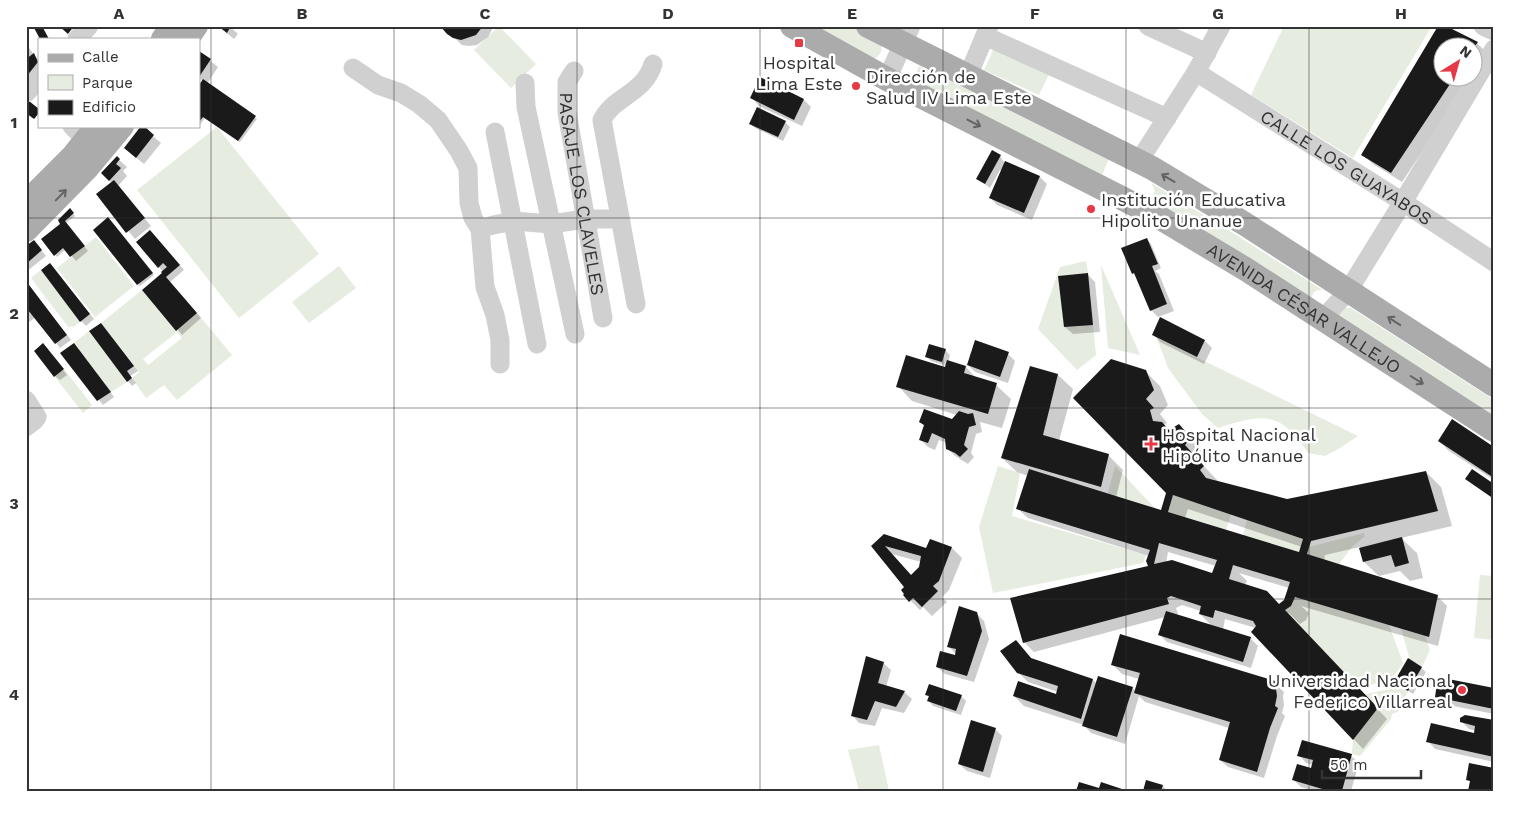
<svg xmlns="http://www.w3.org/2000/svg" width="1520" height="817" viewBox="0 0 1520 817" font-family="'Work Sans',sans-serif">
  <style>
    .green { fill: #e6ecdf; fill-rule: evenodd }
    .shadow { fill: #0003; fill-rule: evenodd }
    .building { fill: #1a1a1a; fill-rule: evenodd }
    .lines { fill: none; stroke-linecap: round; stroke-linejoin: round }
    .minor { stroke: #d0d0d0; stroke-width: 19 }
    .major { stroke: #ababab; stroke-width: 24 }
    .oneway { stroke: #636363 }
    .grid { fill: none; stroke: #333; stroke-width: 1; stroke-opacity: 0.55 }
    .poi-dot { fill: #e63946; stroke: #fff; stroke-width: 2 }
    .labels { text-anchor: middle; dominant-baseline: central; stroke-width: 5; stroke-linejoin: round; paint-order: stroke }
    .poi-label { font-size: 18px; fill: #333; stroke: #fff; text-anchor: start }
    .street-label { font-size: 18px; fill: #333; stroke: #fff }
    .neatline { fill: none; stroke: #333; stroke-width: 2 }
    .grid-label { font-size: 16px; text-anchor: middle; font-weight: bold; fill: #333 }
  </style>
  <rect width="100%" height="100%" fill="#fff"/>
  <g class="green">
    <path d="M 499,26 L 536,64 L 511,88 L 474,50 Z"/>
    <path d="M 806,26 C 833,26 862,22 881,44 C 883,52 879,57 872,60 Z"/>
    <path d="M 1284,26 L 1432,26 L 1353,158 L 1251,95 Z"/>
    <path d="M 995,46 L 1050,72 L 1039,95 L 984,70 Z"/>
    <path d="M 919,66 L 1110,157 L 1100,179 L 911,86 L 921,82 L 917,71 Z"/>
    <path d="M 217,127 L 319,254 L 239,318 L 137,190 Z"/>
    <path d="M 1151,183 L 1233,233 L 1324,291 C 1317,288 1311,292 1312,300 L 1147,200 L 1152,197 L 1155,191 Z"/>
    <path d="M 96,237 L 134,286 L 95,317 L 57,268 Z"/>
    <path d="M 1086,261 L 1088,273 L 1058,276 L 1093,325 L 1096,355 L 1077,370 L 1038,329 L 1060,267 Z"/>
    <path d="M 1101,265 L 1140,355 L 1108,348 Z"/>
    <path d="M 339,266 L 356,288 L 309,323 L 292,302 Z"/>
    <path d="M 41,270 L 80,322 L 73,327 L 71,326 L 69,328 L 31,278 Z"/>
    <path d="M 142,290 L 176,331 L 197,313 L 232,355 L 177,400 L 164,385 L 146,398 L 132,378 L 139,372 L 101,323 ZM 177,332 L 182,338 L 148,365 L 143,359 Z"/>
    <path d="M 1345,308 L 1351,308 L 1494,400 L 1494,422 L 1338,317 Z"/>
    <path d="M 89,331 L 127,382 L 111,392 L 74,343 Z"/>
    <path d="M 1157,338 L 1358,436 L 1340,448 L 1325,456 L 1308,453 C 1280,410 1263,414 1218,428 L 1202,414 L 1168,368 Z"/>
    <path d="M 64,369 L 92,405 L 83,413 L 55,377 Z"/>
    <path d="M 998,466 L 1020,473 L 1012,516 L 1146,555 L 1143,563 L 993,593 L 979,527 Z"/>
    <path d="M 1115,466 L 1155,508 L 1108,493 Z"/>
    <path d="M 1173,495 L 1231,514 L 1226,530 L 1168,512 Z"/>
    <path d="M 1247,520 L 1303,539 L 1299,552 L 1243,535 Z"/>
    <path d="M 1364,533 L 1365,536 L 1352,547 L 1339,564 L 1307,554 L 1309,547 Z"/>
    <path d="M 1480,575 L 1494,576 L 1494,640 L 1474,638 Z"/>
    <path d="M 1295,597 L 1389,625 L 1403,663 L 1391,681 L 1358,687 L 1285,610 Z"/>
    <path d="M 1401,629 L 1425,636 L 1430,650 L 1422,667 L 1410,660 Z"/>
    <path d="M 1401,687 L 1408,691 L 1399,711 L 1392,714 L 1391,719 L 1360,756 L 1352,754 L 1353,740 L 1378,708 L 1365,694 Z"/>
    <path d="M 879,745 L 889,791 L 859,791 L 848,750 Z"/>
  </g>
  <g class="shadow">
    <path d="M 218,26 L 229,26 L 238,34 L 234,39 Z"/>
    <path d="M 442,26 L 491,26 L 492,30 L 488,37 L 477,45 L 469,46 L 462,45 Z"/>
    <path d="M 1439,26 L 1477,43 L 1487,53 L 1472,74 L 1472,48 L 1442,48 L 1442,78 L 1471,78 L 1402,182 L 1373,164 L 1363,155 Z"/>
    <path d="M 26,44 L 39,61 L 39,72 L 32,79 L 26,73 Z"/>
    <path d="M 199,52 L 218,67 L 207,84 L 257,119 L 240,142 L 205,118 L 199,126 L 199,87 L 203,81 L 199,78 Z"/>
    <path d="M 761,79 L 804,100 L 811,107 L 802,126 L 759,106 L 752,98 Z"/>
    <path d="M 785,122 L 790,127 L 783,141 L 755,128 L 750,123 Z"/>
    <path d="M 142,127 L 161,143 L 144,164 L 133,155 Z"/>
    <path d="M 993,152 L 1000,156 L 1004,162 L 1040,177 L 1047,184 L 1032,220 L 997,205 L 990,197 L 1002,171 L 1000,170 L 990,188 L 978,179 Z"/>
    <path d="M 117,158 L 127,167 L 123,171 L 127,176 L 118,186 L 151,226 L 135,239 L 98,194 L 112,183 L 102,173 Z"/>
    <path d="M 70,210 L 75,216 L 66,223 L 88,251 L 76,261 L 66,249 L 57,257 L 43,240 L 62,224 Z"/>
    <path d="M 110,221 L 154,275 L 140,286 L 138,284 Z"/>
    <path d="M 155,236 L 184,270 L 170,282 L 201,318 L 182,335 L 144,290 L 163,272 L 159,267 Z"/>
    <path d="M 1147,239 L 1151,244 L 1161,268 L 1155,271 L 1159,274 L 1174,311 L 1158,317 L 1151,310 L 1137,277 L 1133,273 Z"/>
    <path d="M 38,246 L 46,256 L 26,272 L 26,248 Z"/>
    <path d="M 50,264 L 94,319 L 86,326 L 81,321 Z"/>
    <path d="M 1088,275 L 1095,282 L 1100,332 L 1073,334 L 1065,327 Z"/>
    <path d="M 26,282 L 71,340 L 60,348 L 36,317 L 26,324 Z"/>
    <path d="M 1161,319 L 1205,341 L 1212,348 L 1204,364 L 1160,342 L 1153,334 Z"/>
    <path d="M 101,324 L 138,371 L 130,376 L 136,383 L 132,386 L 128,381 Z"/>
    <path d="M 78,349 L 114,397 L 103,405 L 62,353 Z"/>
    <path d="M 48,350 L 67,375 L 60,380 L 55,376 Z"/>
    <path d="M 945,350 L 950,355 L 948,362 L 966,367 L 977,379 L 996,385 L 1011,399 L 1002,428 L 980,422 L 982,432 L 976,434 L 971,453 L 974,457 L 968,464 L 955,456 L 947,448 L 947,443 L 939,440 L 935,450 L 928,447 L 921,440 L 925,426 L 921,422 L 952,420 L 957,415 L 912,401 L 898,386 L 946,369 L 947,366 L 931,361 L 926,356 Z"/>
    <path d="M 1008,354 L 1015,361 L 1008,383 L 975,372 L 968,365 Z"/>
    <path d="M 1031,367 L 1058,375 L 1073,389 L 1059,441 L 1108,455 L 1123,470 L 1116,497 L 1166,512 L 1167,492 L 1074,398 L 1145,371 L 1160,386 L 1168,405 L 1160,414 L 1167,423 L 1164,425 L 1169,431 L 1179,426 L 1194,441 L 1205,453 L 1198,460 L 1218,481 L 1287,500 L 1426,472 L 1441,487 L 1452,526 L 1401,538 L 1417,553 L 1423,578 L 1410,581 L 1400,571 L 1379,576 L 1364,562 L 1360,547 L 1325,555 L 1324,561 L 1437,596 L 1447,606 L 1438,646 L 1301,606 L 1309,613 L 1306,620 L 1300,624 L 1289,613 L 1287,614 L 1387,719 L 1363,749 L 1253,632 L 1256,628 L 1225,619 L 1223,630 L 1250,638 L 1258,646 L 1251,668 L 1167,642 L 1160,635 L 1165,617 L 1034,652 L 1024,642 L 1151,566 L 1149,556 L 1028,518 L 1018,509 L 1028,476 L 1017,472 L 1002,458 ZM 1188,509 L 1302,547 L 1304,555 L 1185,518 ZM 1168,552 L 1216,566 L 1217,576 L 1166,563 ZM 1239,573 L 1289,588 L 1285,601 L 1279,605 L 1245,585 L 1247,581 ZM 1182,605 L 1201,611 L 1200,614 L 1213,627 L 1175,615 L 1178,614 L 1176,608 Z"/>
    <path d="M 1439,441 L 1494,448 L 1494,480 L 1449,451 Z"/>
    <path d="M 884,535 L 927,549 L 952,548 L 962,558 L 949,590 L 942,597 L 947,602 L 932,616 L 923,607 L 920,610 L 905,595 L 906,587 L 873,546 ZM 892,554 L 921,562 L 920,567 L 912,576 Z"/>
    <path d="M 976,613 L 984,621 L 989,639 L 974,682 L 945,674 L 937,667 L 956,656 L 956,654 L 949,647 Z"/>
    <path d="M 1016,642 L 1033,660 L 1093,680 L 1097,684 L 1132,688 L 1136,691 L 1139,679 L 1122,674 L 1112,664 L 1274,682 L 1284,692 L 1283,696 L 1284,705 L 1282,713 L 1285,716 L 1277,736 L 1264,778 L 1228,767 L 1220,760 L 1229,728 L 1145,702 L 1139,696 L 1125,744 L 1091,733 L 1084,725 L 1024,706 L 1014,696 L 1057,696 L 1058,692 L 1028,682 L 1018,672 Z"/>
    <path d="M 883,663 L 891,670 L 886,687 L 904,692 L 912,699 L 904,713 L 882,708 L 875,726 L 859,723 L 852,715 Z"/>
    <path d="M 1421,668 L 1426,672 L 1413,694 L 1395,682 Z"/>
    <path d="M 1494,689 L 1494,714 L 1443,704 L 1436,696 Z"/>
    <path d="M 927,695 L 961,696 L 966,701 L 961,715 L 933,706 L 929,701 L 930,698 Z"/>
    <path d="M 1461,721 L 1494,721 L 1494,762 L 1435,749 L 1428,741 L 1475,734 L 1476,731 L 1469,729 Z"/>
    <path d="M 995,729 L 1002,736 L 990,778 L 967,771 L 959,764 Z"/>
    <path d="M 1299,755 L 1351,756 L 1359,763 L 1351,791 L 1314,791 L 1301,787 L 1294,780 L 1312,769 L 1313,765 L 1306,763 Z"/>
    <path d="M 1163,786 L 1167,791 L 1144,791 Z"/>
  </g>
  <g class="building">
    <path d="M 33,26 L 42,26 L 49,39 L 40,39 Z"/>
    <path d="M 59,26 L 74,26 L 68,34 Z"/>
    <path d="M 218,26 L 231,26 L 227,33 Z"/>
    <path d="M 440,26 L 483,26 L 476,35 L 461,40 L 453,38 L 447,34 Z"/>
    <path d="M 1438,26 L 1446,26 L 1478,42 L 1472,50 L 1472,48 L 1442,48 L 1442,78 L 1454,78 L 1391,173 L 1361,155 Z"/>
    <path d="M 199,51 L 211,59 L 199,77 Z"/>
    <path d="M 34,53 L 38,62 L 26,77 L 26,59 Z"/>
    <path d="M 760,77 L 804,99 L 794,120 L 750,98 Z"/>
    <path d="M 203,79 L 256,116 L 238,141 L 203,117 L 199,122 L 199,85 Z"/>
    <path d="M 29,101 L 39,109 L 39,113 L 34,119 L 26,113 L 26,105 Z"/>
    <path d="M 757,107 L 786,121 L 778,137 L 749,124 Z"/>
    <path d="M 141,126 L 144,126 L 154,135 L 136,158 L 124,148 Z"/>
    <path d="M 992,150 L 1001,155 L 985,184 L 976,179 Z"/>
    <path d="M 117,156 L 120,159 L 116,164 L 121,168 L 109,181 L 101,173 Z"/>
    <path d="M 1005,161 L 1040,176 L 1024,213 L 989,198 Z"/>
    <path d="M 114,180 L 145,218 L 126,233 L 96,194 Z"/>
    <path d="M 70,208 L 74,213 L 65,221 L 85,246 L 70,257 L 63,248 L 54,256 L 41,239 L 60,224 L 58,220 Z"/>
    <path d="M 108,217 L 153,273 L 137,285 L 93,230 Z"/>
    <path d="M 150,230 L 180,265 L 166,277 L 197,313 L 176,331 L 142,290 L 162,273 L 161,272 L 167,267 L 163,263 L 158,268 L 136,242 Z"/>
    <path d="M 1147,238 L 1158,264 L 1152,266 L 1167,304 L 1150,311 L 1134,273 L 1132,274 L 1121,248 Z"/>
    <path d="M 34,240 L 42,250 L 26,264 L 26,246 Z"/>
    <path d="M 50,263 L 90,314 L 80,322 L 41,270 Z"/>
    <path d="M 1088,273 L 1093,325 L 1064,327 L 1058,276 Z"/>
    <path d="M 26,281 L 67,335 L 55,344 L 28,310 L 26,311 Z"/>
    <path d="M 1160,317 L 1205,340 L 1197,357 L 1152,335 Z"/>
    <path d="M 101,323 L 134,366 L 127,371 L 132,378 L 127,382 L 89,331 Z"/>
    <path d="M 975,340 L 1009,352 L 1000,377 L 967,365 Z"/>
    <path d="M 43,343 L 64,369 L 54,377 L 34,351 Z"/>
    <path d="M 74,343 L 111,392 L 97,401 L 60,353 Z"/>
    <path d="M 929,344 L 946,349 L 942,362 L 925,357 Z"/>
    <path d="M 906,355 L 945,367 L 947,360 L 966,366 L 964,373 L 997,383 L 988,414 L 896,387 Z"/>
    <path d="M 1111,359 L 1146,370 L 1154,390 L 1146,399 L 1154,408 L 1150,410 L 1153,421 L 1162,422 L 1169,430 L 1179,424 L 1191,438 L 1185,445 L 1204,466 L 1200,470 L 1206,478 L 1287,499 L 1426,471 L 1438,511 L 1311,541 L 1307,554 L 1438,595 L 1429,637 L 1295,597 L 1291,606 L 1285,610 L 1378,708 L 1353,740 L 1251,632 L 1256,626 L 1253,621 L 1215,610 L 1213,618 L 1199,614 L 1201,606 L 1171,596 L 1167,598 L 1169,604 L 1023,643 L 1010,598 L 1148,566 L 1146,561 L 1150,550 L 1016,509 L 1029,469 L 1161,510 L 1166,493 L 1073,398 ZM 1173,495 L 1303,539 L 1299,552 L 1168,512 ZM 1159,543 L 1217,560 L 1212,573 L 1172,560 L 1154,564 ZM 1233,565 L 1290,582 L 1284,600 L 1279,604 L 1267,591 L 1229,579 Z"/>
    <path d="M 1030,366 L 1058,374 L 1043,435 L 1109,454 L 1101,487 L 1001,458 Z"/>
    <path d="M 924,409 L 952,419 L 959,411 L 968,414 L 973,413 L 976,425 L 969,427 L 964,445 L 968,449 L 960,457 L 955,453 L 946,449 L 945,439 L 932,433 L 928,443 L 919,440 L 924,425 L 919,422 Z"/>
    <path d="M 1452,419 L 1494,447 L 1494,478 L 1438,441 Z"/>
    <path d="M 1472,469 L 1494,484 L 1494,499 L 1465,479 Z"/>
    <path d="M 884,534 L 926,548 L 930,539 L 952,547 L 939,581 L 933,586 L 938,591 L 922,607 L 913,598 L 909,602 L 903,595 L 904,594 L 901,590 L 904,587 L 871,546 ZM 885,546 L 921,556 L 919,567 L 911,575 Z"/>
    <path d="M 1402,537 L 1409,563 L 1395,567 L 1391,555 L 1363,562 L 1359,548 Z"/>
    <path d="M 959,606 L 977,612 L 982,631 L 967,676 L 936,667 L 940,651 L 955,655 L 956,649 L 947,647 Z"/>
    <path d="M 1166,611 L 1251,637 L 1243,662 L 1158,635 Z"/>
    <path d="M 1120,634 L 1275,681 L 1277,696 L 1275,706 L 1278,708 L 1270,728 L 1257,772 L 1219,760 L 1230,722 L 1134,693 L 1140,673 L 1111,665 Z"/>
    <path d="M 1016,640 L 1031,658 L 1093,679 L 1081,719 L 1013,696 L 1018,681 L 1056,694 L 1058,686 L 1017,673 L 1000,651 Z"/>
    <path d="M 866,656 L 884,662 L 878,683 L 905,691 L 896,707 L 875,701 L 867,720 L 851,716 Z"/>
    <path d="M 1408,658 L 1422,667 L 1408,691 L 1394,682 Z"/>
    <path d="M 1098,676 L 1133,687 L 1117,737 L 1082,726 Z"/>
    <path d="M 1438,677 L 1494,688 L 1494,709 L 1435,697 Z"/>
    <path d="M 929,684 L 962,695 L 956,711 L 927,701 L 929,696 L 925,695 Z"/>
    <path d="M 1465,715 L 1494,720 L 1494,757 L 1426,742 L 1431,723 L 1474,733 L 1475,726 L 1460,722 L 1460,718 Z"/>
    <path d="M 971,720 L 996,728 L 983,772 L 958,764 Z"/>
    <path d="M 1302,740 L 1352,754 L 1342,791 L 1329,791 L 1292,780 L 1297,764 L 1311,768 L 1313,760 L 1297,756 Z"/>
    <path d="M 1469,763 L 1494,768 L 1494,791 L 1468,791 L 1470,781 L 1466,780 Z"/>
    <path d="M 1146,780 L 1163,785 L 1161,791 L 1143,791 Z"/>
    <path d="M 1079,782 L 1099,788 L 1101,782 L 1128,791 L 1076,791 Z"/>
  </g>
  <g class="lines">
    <g class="minor">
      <path d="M 1148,26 L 1207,53"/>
      <path d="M 1483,26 L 1494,31"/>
      <path d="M 985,36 L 1167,118"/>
      <path d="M 77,39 L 89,26"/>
      <path d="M 353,68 L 378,85 L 401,93 L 419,104 L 438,120 L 459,151 L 468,168 L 469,203 L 473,218 L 480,229 L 485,287 L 495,315 L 500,340 L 500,364"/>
      <path id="s1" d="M 574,71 L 567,82 L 567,112 L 603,318"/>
      <path id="s2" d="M 1196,72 L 1403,202 L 1494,262"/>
      <path d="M 968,76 L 989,26"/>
      <path d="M 887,79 L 911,26"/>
      <path d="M 525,83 L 526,107 L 575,334"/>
      <path d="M 26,93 L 39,79"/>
      <path d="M 72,126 L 86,140"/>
      <path d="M 495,132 L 537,344"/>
      <path d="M 1139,161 L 1196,72 L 1221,26"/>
      <path d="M 480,229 L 493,225 L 514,221 L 551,224 L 585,219 L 620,219"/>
      <path d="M 636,304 L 602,120 C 614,96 644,94 653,64"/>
      <path d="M 1322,320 L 1348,291 L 1403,202 L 1494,49"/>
      <path d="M 26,400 L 37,417 L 34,421 L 26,427"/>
    </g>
    <g class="major">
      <path id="s3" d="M 792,26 L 887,79 L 1157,216 L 1247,270 L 1494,430"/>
      <path d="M 868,26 L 1152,168 L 1245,224 L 1494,385"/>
      <path d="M 163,39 L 172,26"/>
      <path d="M 187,39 L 196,26"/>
      <path d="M 26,203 L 73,156 L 97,126"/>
      <path d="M 26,230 L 87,168 L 122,126"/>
    </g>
  </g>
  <defs><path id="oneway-shaft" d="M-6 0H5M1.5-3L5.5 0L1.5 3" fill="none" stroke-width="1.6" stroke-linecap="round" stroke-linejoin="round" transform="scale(1.25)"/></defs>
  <g class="oneway">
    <use href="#oneway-shaft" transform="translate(974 123) rotate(27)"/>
    <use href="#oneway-shaft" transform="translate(1168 178) rotate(-149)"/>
    <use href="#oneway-shaft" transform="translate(61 195) rotate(-46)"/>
    <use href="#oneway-shaft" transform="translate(1394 321) rotate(-147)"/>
    <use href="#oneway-shaft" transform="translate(1417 380) rotate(32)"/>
  </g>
  <path class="grid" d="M 211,26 L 211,791M 394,26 L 394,791M 577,26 L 577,791M 760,26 L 760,791M 943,26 L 943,791M 1126,26 L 1126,791M 1309,26 L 1309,791M 26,218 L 1494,218M 26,408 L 1494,408M 26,599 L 1494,599"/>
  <g class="poi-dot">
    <rect x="794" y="38" width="10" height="10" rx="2.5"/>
    <circle cx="856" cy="86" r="5"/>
    <circle cx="1091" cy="209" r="5"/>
    <path d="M1148.5 436.5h5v5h5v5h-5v5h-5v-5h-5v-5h5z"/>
    <circle cx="1462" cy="690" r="5"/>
  </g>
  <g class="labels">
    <g class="poi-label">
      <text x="799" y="62" text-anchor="middle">Hospital<tspan x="799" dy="21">Lima Este</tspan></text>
      <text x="866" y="76">Dirección de<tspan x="866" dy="21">Salud IV Lima Este</tspan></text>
      <text x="1101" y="199">Institución Educativa<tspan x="1101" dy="21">Hipolito Unanue</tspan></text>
      <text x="1162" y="434">Hospital Nacional<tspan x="1162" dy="21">Hipólito Unanue</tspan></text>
      <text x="1452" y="680" text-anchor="end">Universidad Nacional<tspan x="1452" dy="21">Federico Villarreal</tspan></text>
    </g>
    <g class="street-label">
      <text stroke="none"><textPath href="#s2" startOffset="178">CALLE LOS GUAYABOS</textPath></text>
      <text stroke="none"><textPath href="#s1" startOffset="126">PASAJE LOS CLAVELES</textPath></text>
      <text stroke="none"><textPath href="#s3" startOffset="585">AVENIDA CÉSAR VALLEJO</textPath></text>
    </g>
  </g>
  <rect width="1520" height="817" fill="none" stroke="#ffffff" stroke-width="55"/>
  <rect x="38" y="38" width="162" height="90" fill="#ffffff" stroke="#adadad"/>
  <rect x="48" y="54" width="25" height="8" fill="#ababab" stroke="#adadad"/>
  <text x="82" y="62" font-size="15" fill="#333333">Calle</text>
  <rect x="48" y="75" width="25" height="15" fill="#e6ecdf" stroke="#adadad"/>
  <text x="82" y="88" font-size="15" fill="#333333">Parque</text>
  <rect x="48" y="100" width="25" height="15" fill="#1a1a1a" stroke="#adadad"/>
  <text x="82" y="112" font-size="15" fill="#333333">Edificio</text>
  <g transform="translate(1458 62) rotate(37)"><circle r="24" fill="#ffffff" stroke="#adadad"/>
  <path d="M0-4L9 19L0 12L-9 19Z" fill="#e63946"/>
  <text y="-8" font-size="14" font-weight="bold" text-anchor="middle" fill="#333333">N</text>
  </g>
  <path d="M1322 770v8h99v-8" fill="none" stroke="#333333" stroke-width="2.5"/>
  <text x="1330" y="770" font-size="15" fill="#333333" stroke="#ffffff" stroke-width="4" paint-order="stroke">50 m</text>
  <rect x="28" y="28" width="1464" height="762" class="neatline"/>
  <g class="grid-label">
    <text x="119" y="19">A</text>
    <text x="302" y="19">B</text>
    <text x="485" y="19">C</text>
    <text x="668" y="19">D</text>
    <text x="852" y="19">E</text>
    <text x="1035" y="19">F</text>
    <text x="1218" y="19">G</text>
    <text x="1401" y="19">H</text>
    <text x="14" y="128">1</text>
    <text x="14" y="319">2</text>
    <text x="14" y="509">3</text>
    <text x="14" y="700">4</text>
  </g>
</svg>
